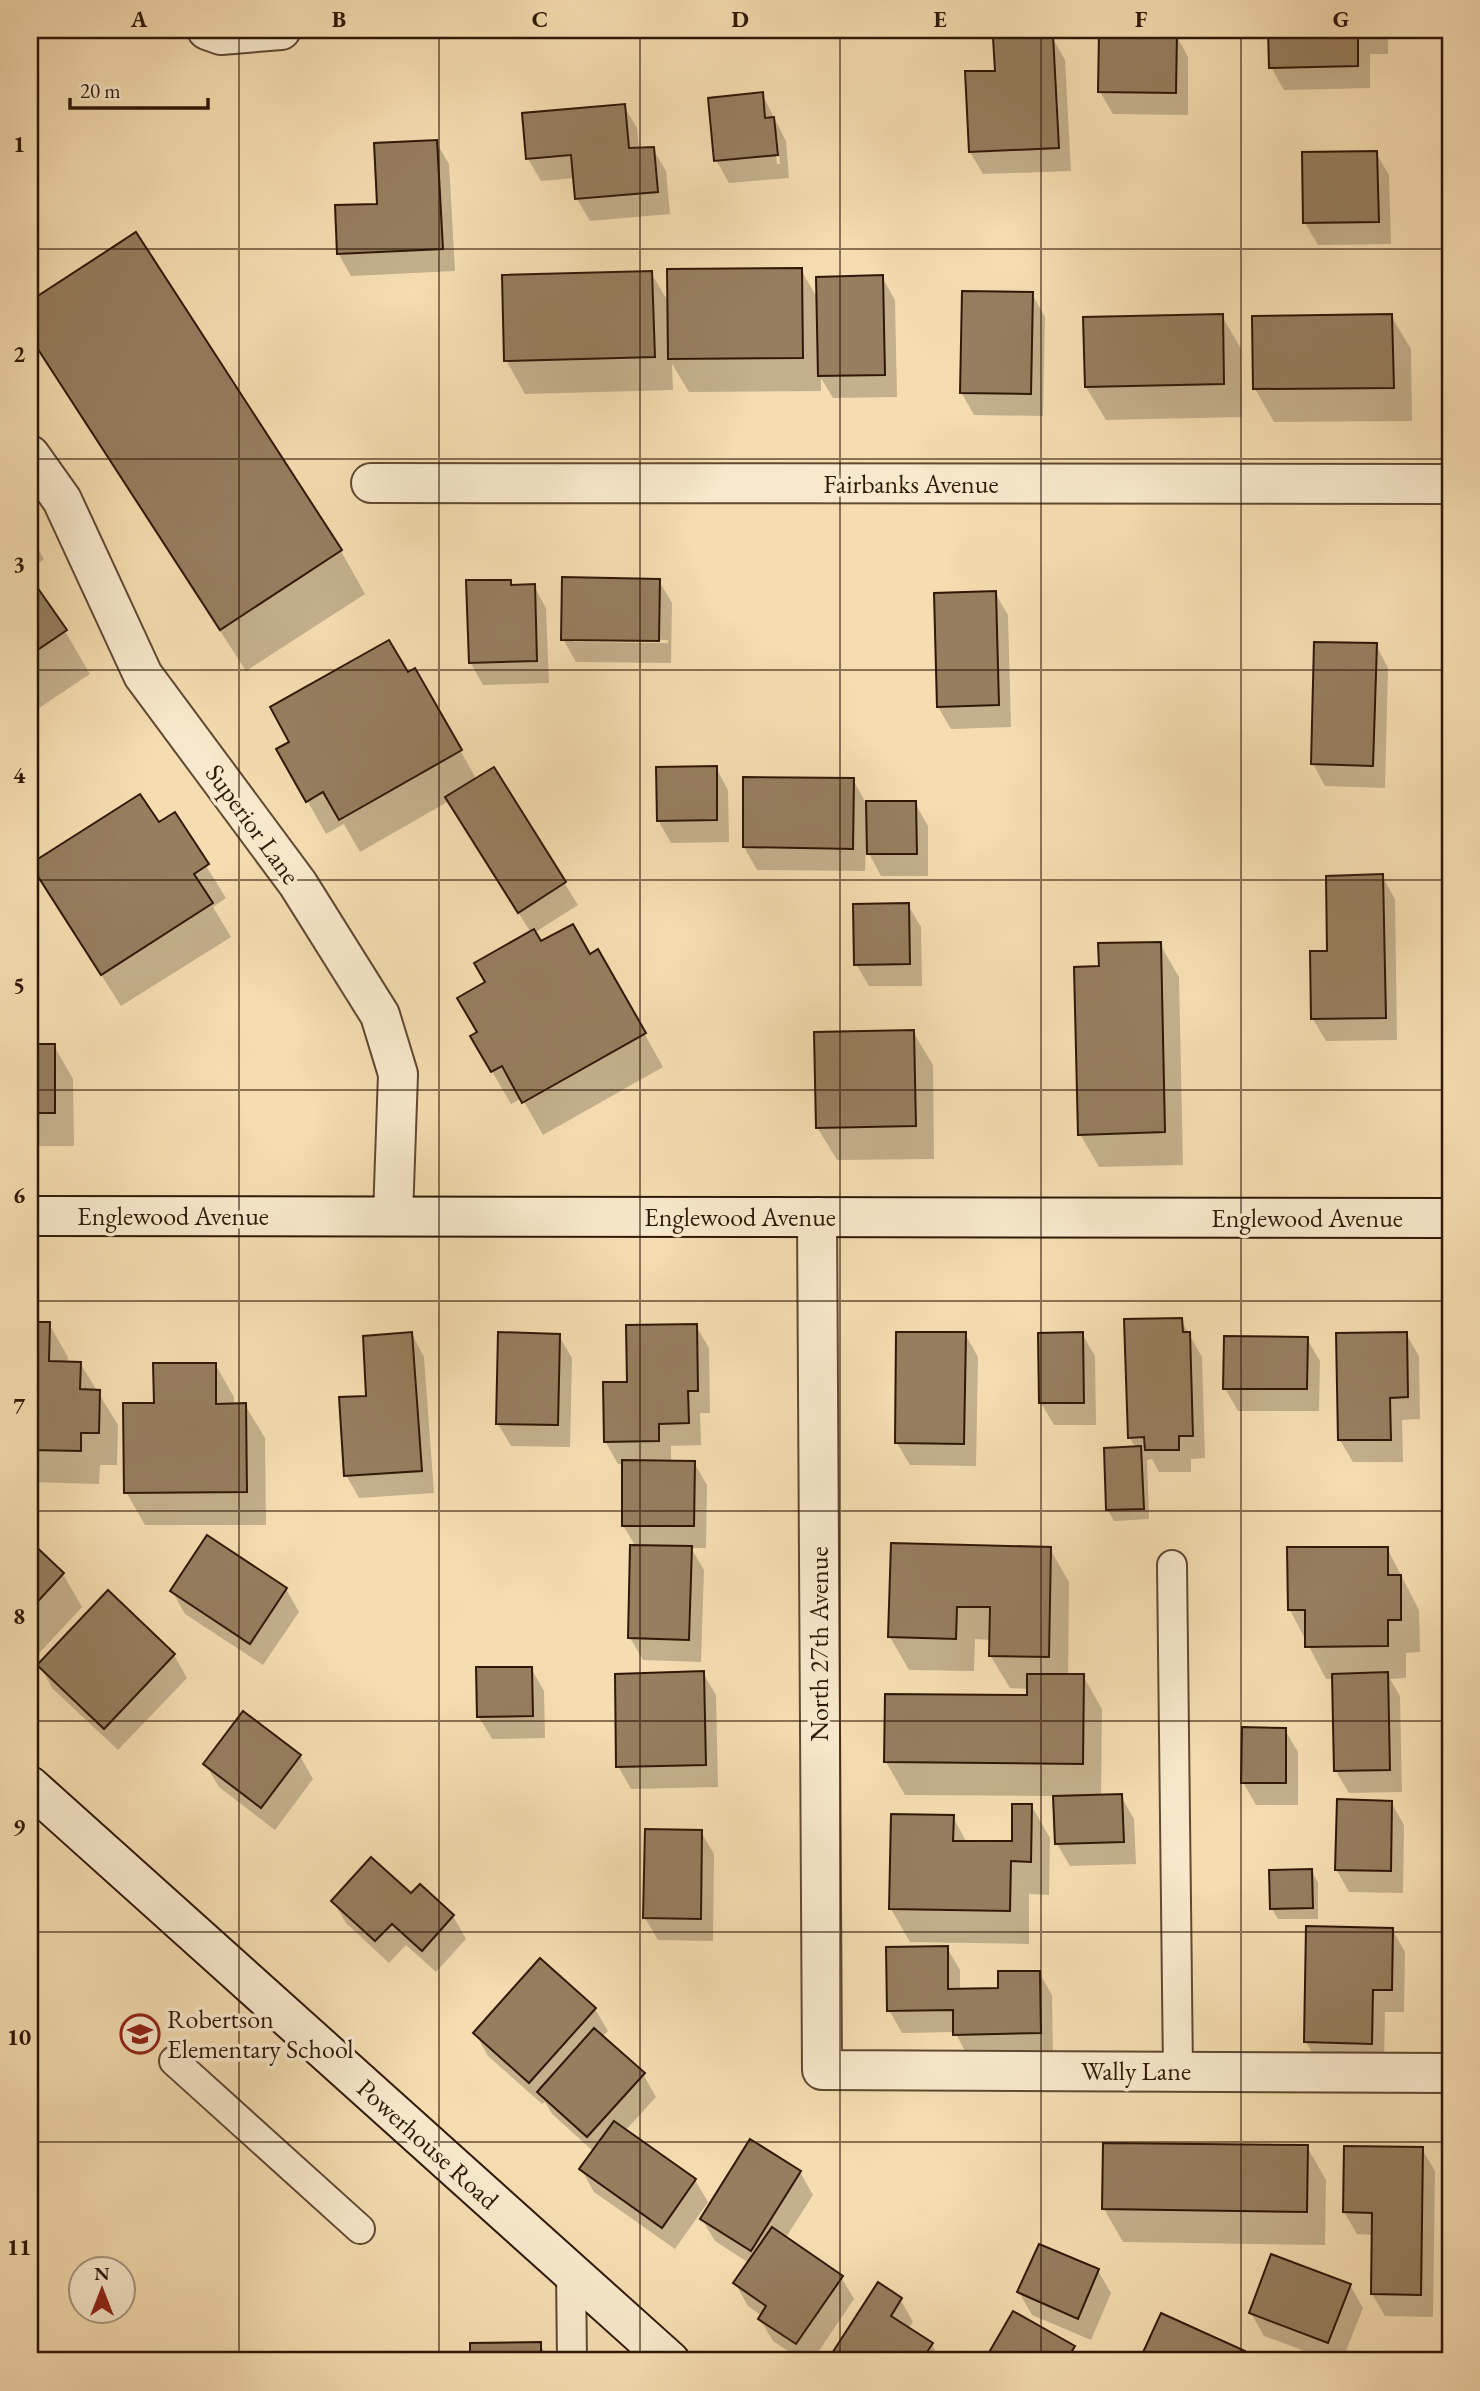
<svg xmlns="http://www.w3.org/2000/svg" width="1480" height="2391" viewBox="0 0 1480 2391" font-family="'EB Garamond',serif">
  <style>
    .shadow { fill: #0003; fill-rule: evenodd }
    .building { fill: #967e5f; stroke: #2f1807; stroke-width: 2 }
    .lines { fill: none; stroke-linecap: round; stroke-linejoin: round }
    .lane-casing { stroke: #604932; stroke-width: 32 }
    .street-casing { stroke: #604932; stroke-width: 42 }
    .secondary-casing { stroke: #2f1807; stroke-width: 42 }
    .lane { stroke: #f8e9cc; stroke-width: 28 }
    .street { stroke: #f8e9cc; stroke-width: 38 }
    .secondary { stroke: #f8e9cc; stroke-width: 38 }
    .grid { fill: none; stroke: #2f1807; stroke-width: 2; stroke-opacity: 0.55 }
    .labels { text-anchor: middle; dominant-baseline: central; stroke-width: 7; stroke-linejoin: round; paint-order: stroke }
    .street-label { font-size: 26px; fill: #2f1807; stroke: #f8e9cc }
    .poi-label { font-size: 26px; fill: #2f1807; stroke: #f8e9cc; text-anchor: start }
    .neatline { fill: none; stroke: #2f1807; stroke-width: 2.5 }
    .grid-label { font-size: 23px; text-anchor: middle; font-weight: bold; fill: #2f1807 }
  </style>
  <rect width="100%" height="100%" fill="#f5ddb1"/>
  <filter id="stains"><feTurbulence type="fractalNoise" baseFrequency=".00286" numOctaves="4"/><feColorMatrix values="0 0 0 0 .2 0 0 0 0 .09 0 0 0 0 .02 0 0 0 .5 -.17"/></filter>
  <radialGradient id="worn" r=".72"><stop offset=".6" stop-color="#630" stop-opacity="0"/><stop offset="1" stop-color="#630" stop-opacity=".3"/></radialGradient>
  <g class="shadow">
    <path d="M 1270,30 L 1388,30 L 1388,54 L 1370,54 L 1370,88 L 1284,90 L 1271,67 Z"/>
    <path d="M 1176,35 L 1188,57 L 1188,115 L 1113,114 L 1100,92 Z"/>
    <path d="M 1052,37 L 1065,60 L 1071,171 L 983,174 L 970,152 L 996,72 Z"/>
    <path d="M 762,94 L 786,141 L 789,178 L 729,183 L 716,160 ZM 773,131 L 777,135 L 780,164 L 777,164 Z"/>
    <path d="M 624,106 L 637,128 L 639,150 L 653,149 L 666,171 L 670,214 L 590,221 L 577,199 L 575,178 L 541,181 L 528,159 Z"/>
    <path d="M 436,142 L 449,164 L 455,271 L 351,276 L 338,253 Z"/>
    <path d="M 1376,153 L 1389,175 L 1391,244 L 1318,245 L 1305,223 Z"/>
    <path d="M 136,235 L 341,551 L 365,594 L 246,671 L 30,336 L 30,303 Z"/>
    <path d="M 801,270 L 818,299 L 882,277 L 895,300 L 897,397 L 833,398 L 821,378 L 821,391 L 689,392 L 672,364 L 673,390 L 525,394 L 506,360 L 651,273 L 669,303 Z"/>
    <path d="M 1032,294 L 1045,317 L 1043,416 L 974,415 L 961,392 Z"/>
    <path d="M 1222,316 L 1241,349 L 1242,417 L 1106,420 L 1086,387 Z"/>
    <path d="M 1391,316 L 1411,349 L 1412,421 L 1274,422 L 1255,389 Z"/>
    <path d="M 30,534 L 44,559 L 30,569 Z"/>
    <path d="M 30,580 L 65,631 L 90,674 L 30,714 Z"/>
    <path d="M 510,581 L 513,587 L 534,586 L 546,608 L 549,683 L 483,685 L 470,662 Z"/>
    <path d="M 659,581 L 672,603 L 671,663 L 576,662 L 563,639 ZM 573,638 L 668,640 L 668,643 L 573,642 Z"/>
    <path d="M 995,593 L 1008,615 L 1011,727 L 951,729 L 938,707 Z"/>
    <path d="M 1376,645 L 1388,668 L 1385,788 L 1325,786 L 1313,764 Z"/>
    <path d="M 414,670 L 477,780 L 493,769 L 578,905 L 534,933 L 541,944 L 589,956 L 598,951 L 663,1067 L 543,1135 L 522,1098 L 511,1104 L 472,1037 L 479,1033 L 487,983 L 531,933 L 449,801 L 360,852 L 344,824 L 326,834 L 279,750 Z"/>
    <path d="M 716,768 L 728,790 L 729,842 L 671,843 L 658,820 Z"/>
    <path d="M 745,778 L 853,780 L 866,803 L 915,803 L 928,826 L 928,876 L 881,876 L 866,848 L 865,871 L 757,870 L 744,847 Z"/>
    <path d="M 174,814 L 226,898 L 213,907 L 231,937 L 121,1006 L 51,897 Z"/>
    <path d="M 1382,876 L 1395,899 L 1397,1040 L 1326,1041 L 1313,1019 Z"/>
    <path d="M 908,905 L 921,927 L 922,986 L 869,986 L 856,964 Z"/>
    <path d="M 1160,944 L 1179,977 L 1183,1165 L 1099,1167 L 1080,1134 L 1100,968 Z"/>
    <path d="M 913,1032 L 933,1065 L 934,1159 L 837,1160 L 817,1127 Z"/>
    <path d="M 30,1046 L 54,1046 L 73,1079 L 74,1146 L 30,1146 Z"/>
    <path d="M 1181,1320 L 1202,1357 L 1205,1458 L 1191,1459 L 1191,1472 L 1159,1472 L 1152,1459 L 1147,1460 L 1149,1519 L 1114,1521 L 1108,1510 L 1136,1448 L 1129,1437 Z"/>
    <path d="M 30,1324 L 49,1324 L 68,1357 L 68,1363 L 80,1363 L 118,1425 L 117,1465 L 100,1465 L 99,1484 L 30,1482 Z"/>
    <path d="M 696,1326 L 709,1348 L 710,1413 L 700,1413 L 701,1445 L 671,1446 L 671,1462 L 694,1463 L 707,1485 L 706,1548 L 691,1548 L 704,1570 L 701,1662 L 643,1660 L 630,1638 L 636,1547 L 623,1525 L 624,1464 L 618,1464 L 605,1441 L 629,1384 Z"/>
    <path d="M 412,1334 L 424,1357 L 434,1493 L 359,1498 L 346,1475 L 368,1397 Z"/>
    <path d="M 965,1334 L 978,1357 L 976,1466 L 910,1465 L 897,1443 Z"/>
    <path d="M 1082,1334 L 1095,1356 L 1096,1425 L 1054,1425 L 1041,1403 Z"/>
    <path d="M 1406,1334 L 1419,1356 L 1420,1419 L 1402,1420 L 1403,1462 L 1353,1462 L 1340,1440 Z"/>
    <path d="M 559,1336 L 572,1358 L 570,1447 L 511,1446 L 498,1424 Z"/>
    <path d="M 1307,1339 L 1320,1361 L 1319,1411 L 1238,1411 L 1225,1388 Z"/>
    <path d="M 215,1364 L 234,1397 L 234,1405 L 245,1405 L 265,1438 L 266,1525 L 145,1525 L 126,1492 L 155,1405 Z"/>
    <path d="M 30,1544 L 63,1574 L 82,1607 L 30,1663 Z"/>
    <path d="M 1387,1548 L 1419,1610 L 1420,1652 L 1406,1653 L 1406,1678 L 1390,1679 L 1400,1696 L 1402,1792 L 1349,1793 L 1336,1771 L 1334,1679 L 1326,1679 L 1290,1610 Z"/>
    <path d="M 1050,1549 L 1069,1582 L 1068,1676 L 1083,1676 L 1102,1709 L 1101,1797 L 1121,1796 L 1134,1819 L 1136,1864 L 1070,1866 L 1057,1844 L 1055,1796 L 905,1795 L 886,1762 L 1029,1697 L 1029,1689 L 1010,1688 L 990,1655 L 991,1640 L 975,1639 L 974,1671 L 909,1670 L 890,1637 Z"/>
    <path d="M 286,1589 L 299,1612 L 263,1665 L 185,1614 L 172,1591 Z"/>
    <path d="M 109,1593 L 174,1655 L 187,1678 L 118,1750 L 52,1688 L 40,1665 Z"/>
    <path d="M 531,1668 L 544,1691 L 545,1738 L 492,1739 L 479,1717 Z"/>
    <path d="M 703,1673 L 716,1695 L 718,1787 L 631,1789 L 618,1766 Z"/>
    <path d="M 1285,1730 L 1298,1752 L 1298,1805 L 1256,1805 L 1243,1782 Z"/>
    <path d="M 300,1756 L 313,1779 L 275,1830 L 219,1787 L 206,1765 Z"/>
    <path d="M 1391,1802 L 1404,1825 L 1403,1893 L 1349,1892 L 1336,1869 Z"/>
    <path d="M 1031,1805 L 1050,1838 L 1049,1895 L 1029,1894 L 1029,1944 L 910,1942 L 891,1909 L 953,1817 L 967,1843 L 1013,1843 Z"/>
    <path d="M 701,1832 L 714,1854 L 713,1941 L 658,1940 L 645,1918 Z"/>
    <path d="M 1311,1871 L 1318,1882 L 1318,1919 L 1278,1919 L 1272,1909 Z"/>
    <path d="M 420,1886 L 453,1916 L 466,1939 L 436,1972 L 406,1945 L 389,1963 L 346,1923 L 333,1901 L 411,1895 Z"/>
    <path d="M 1392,1929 L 1405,1952 L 1404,2012 L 1385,2012 L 1384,2066 L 1319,2064 L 1306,2042 Z"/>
    <path d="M 947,1948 L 960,1970 L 960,1991 L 999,1990 L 1039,1972 L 1052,1995 L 1053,2055 L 968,2057 L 955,2032 L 902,2033 L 889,2010 Z"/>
    <path d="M 595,2009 L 608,2031 L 602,2037 L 643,2074 L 656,2097 L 625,2131 L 695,2180 L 708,2202 L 675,2249 L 594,2192 L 581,2169 L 594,2152 L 552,2114 L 545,2102 L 542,2104 L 488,2056 L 475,2033 Z"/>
    <path d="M 1307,2147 L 1326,2180 L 1325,2245 L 1123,2242 L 1104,2209 Z"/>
    <path d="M 1422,2149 L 1435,2171 L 1433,2317 L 1385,2316 L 1372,2294 L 1374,2235 L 1357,2234 L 1344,2212 Z"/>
    <path d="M 800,2172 L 813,2195 L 785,2239 L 841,2277 L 854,2299 L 812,2361 L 803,2361 L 773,2341 L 760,2319 L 762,2316 L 748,2306 L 735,2283 L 749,2263 L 715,2241 L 702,2219 Z"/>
    <path d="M 1098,2271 L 1111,2293 L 1091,2340 L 1032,2315 L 1019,2292 Z"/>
    <path d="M 878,2285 L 900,2299 L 913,2322 L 908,2329 L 932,2345 L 941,2361 L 829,2361 Z"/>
    <path d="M 1350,2285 L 1363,2308 L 1342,2361 L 1332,2361 L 1264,2336 L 1251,2313 Z"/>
    <path d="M 1013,2313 L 1073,2348 L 1081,2361 L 986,2361 Z"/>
    <path d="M 1161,2316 L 1244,2352 L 1249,2361 L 1141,2361 Z"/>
    <path d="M 472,2344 L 540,2344 L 550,2361 L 472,2361 Z"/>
  </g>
  <g class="building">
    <path d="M 1268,30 L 1376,30 L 1376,32 L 1358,32 L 1358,66 L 1269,68 Z"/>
    <path d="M 1099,32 L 1177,33 L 1176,93 L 1098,92 Z"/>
    <path d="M 1053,35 L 1059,148 L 969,152 L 965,71 L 995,71 L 993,38 Z"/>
    <path d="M 763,92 L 765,118 L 774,117 L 778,155 L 714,161 L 708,98 Z"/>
    <path d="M 625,104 L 629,148 L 654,147 L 658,192 L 575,199 L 571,155 L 526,159 L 522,113 Z"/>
    <path d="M 437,140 L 443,249 L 337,254 L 335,205 L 377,204 L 374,143 Z"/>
    <path d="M 1377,151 L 1379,222 L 1303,223 L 1302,152 Z"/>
    <path d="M 136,232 L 342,550 L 220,630 L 30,337 L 30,301 Z"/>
    <path d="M 802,268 L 803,358 L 668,359 L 667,269 Z"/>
    <path d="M 652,271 L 655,357 L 504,361 L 502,275 Z"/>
    <path d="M 883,275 L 885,375 L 818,376 L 816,277 Z"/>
    <path d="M 962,291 L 1033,292 L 1031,394 L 960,393 Z"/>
    <path d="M 1223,314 L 1224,384 L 1085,387 L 1083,317 Z"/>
    <path d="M 1392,314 L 1394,388 L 1253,389 L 1252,316 Z"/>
    <path d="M 30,577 L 67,630 L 30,655 Z"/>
    <path d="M 562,577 L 660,579 L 659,641 L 561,640 Z"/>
    <path d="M 466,580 L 511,580 L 511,585 L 535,584 L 537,661 L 469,663 Z"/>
    <path d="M 996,591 L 999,705 L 937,707 L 934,593 Z"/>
    <path d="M 389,640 L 408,672 L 415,668 L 462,750 L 339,820 L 323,792 L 306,802 L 276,749 L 289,742 L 270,707 Z"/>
    <path d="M 1314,642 L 1377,643 L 1373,766 L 1311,764 Z"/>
    <path d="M 717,766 L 717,820 L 657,821 L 656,767 Z"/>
    <path d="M 494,767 L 566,882 L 518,913 L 445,797 Z"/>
    <path d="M 743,777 L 854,778 L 853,849 L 743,847 Z"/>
    <path d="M 140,794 L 159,822 L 175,812 L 209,864 L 194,874 L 213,903 L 101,975 L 30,864 Z"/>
    <path d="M 866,801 L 916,801 L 917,854 L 867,854 Z"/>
    <path d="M 1383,874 L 1386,1018 L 1311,1019 L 1310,951 L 1327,951 L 1326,876 Z"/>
    <path d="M 909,903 L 910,964 L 854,965 L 853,904 Z"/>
    <path d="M 573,924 L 590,954 L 598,949 L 646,1033 L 522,1103 L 502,1066 L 491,1072 L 470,1036 L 477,1032 L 457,998 L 485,982 L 474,963 L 534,929 L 541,941 Z"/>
    <path d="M 1161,942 L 1165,1132 L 1078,1135 L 1074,967 L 1099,966 L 1098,943 Z"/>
    <path d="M 914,1030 L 916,1126 L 816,1128 L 814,1032 Z"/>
    <rect x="30" y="1044" width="25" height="69"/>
    <path d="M 1182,1318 L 1183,1332 L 1190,1332 L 1193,1436 L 1179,1436 L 1179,1450 L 1145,1450 L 1144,1437 L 1128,1438 L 1124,1319 Z"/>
    <path d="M 30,1322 L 50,1322 L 49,1361 L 81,1362 L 80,1389 L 100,1390 L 99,1433 L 81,1433 L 81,1451 L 30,1450 Z"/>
    <path d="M 697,1324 L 698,1391 L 688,1391 L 689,1423 L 659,1424 L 659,1441 L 604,1442 L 603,1382 L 627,1382 L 626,1325 Z"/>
    <path d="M 412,1332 L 422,1471 L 344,1476 L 339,1397 L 366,1396 L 363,1336 Z"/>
    <path d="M 498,1332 L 560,1334 L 558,1425 L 496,1424 Z"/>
    <path d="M 896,1332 L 966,1332 L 964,1444 L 895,1443 Z"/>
    <path d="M 1083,1332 L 1084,1403 L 1039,1403 L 1038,1333 Z"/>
    <path d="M 1407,1332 L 1408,1397 L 1390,1398 L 1391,1440 L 1338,1440 L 1336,1333 Z"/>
    <path d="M 1224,1336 L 1308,1337 L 1307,1389 L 1223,1389 Z"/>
    <path d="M 153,1363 L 216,1363 L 216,1404 L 246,1403 L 247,1492 L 124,1493 L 123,1403 L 154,1403 Z"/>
    <path d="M 1141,1446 L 1144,1509 L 1106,1510 L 1104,1448 Z"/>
    <path d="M 622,1460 L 695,1461 L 694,1526 L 622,1526 Z"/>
    <path d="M 207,1535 L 287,1588 L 250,1644 L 170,1591 Z"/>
    <path d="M 30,1541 L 64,1573 L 30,1610 Z"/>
    <path d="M 891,1543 L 1051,1547 L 1049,1657 L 989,1656 L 990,1607 L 957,1607 L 956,1639 L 888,1637 Z"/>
    <path d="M 630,1545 L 692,1546 L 689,1640 L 628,1638 Z"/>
    <path d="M 1287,1547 L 1388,1547 L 1388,1575 L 1401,1575 L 1401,1620 L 1388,1620 L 1388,1646 L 1305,1647 L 1305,1610 L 1288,1610 Z"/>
    <path d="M 108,1590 L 175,1654 L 104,1729 L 37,1665 Z"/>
    <path d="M 476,1667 L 532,1667 L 533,1716 L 477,1717 Z"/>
    <path d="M 704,1671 L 706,1765 L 616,1767 L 615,1674 Z"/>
    <path d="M 1388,1672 L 1390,1770 L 1334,1771 L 1332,1674 Z"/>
    <path d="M 1027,1674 L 1084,1674 L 1083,1764 L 884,1762 L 885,1694 L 1027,1695 Z"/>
    <path d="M 243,1711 L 301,1755 L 261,1808 L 203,1764 Z"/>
    <path d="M 1242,1727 L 1286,1728 L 1286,1783 L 1241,1783 Z"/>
    <path d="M 1122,1794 L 1124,1842 L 1055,1844 L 1053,1796 Z"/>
    <path d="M 1337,1799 L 1392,1801 L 1391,1871 L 1335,1870 Z"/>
    <path d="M 1012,1804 L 1032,1804 L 1031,1862 L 1011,1861 L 1010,1911 L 889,1909 L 891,1814 L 954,1815 L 953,1841 L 1012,1841 Z"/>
    <path d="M 645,1829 L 702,1830 L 701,1919 L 643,1918 Z"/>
    <path d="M 371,1857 L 411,1893 L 420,1884 L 454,1915 L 422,1951 L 392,1924 L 375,1941 L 331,1901 Z"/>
    <path d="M 1312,1869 L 1313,1908 L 1270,1909 L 1269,1870 Z"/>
    <path d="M 1306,1926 L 1393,1928 L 1392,1990 L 1373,1990 L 1372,2044 L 1304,2042 Z"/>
    <path d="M 948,1946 L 948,1989 L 998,1988 L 998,1971 L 1040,1971 L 1041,2033 L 953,2035 L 953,2010 L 887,2011 L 886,1947 Z"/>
    <path d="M 540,1958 L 596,2008 L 529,2083 L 473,2033 Z"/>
    <path d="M 594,2028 L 645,2073 L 587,2137 L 537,2092 Z"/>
    <path d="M 614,2121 L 696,2179 L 662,2228 L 579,2169 Z"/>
    <path d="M 750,2139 L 801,2171 L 751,2251 L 700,2219 Z"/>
    <path d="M 1103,2143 L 1308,2145 L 1307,2212 L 1102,2209 Z"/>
    <path d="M 1344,2146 L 1423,2147 L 1421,2295 L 1371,2294 L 1372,2213 L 1343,2212 Z"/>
    <path d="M 772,2227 L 843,2276 L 796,2344 L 758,2319 L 766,2306 L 733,2283 Z"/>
    <path d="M 1039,2244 L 1099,2269 L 1078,2319 L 1017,2292 Z"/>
    <path d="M 1271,2254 L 1351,2284 L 1328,2343 L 1249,2313 Z"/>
    <path d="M 878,2282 L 902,2298 L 891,2316 L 933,2343 L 921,2361 L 827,2361 Z"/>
    <path d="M 1013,2311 L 1075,2346 L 1066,2361 L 984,2361 Z"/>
    <path d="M 1161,2313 L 1245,2351 L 1240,2361 L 1139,2361 Z"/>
    <path d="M 541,2342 L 541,2361 L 470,2361 L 470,2343 Z"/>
  </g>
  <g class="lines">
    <g class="lane-casing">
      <g id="lane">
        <path d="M 1172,1565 L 1178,2072"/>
        <path d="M 174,2061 L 360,2229"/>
        <path d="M 571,2272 L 572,2361"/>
      </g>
    </g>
    <g class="street-casing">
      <g id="street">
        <path d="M 207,30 L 221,35 L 281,30"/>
        <path d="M 30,455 L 62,500 L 143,675 L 298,884 L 380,1015 L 398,1074 L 393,1216"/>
        <path d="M 371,483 L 1450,484"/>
        <path d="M 817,1217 L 822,2070 L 1450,2073"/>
      </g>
    </g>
    <g class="secondary-casing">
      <g id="secondary">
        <path d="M 30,1216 L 1450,1218"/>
        <path d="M 30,1786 L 670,2361"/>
      </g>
    </g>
    <use href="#lane" class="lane"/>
    <use href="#street" class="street"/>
    <use href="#secondary" class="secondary"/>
  </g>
  <path class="grid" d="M 239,30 L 239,2361M 439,30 L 439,2361M 640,30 L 640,2361M 840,30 L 840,2361M 1041,30 L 1041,2361M 1241,30 L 1241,2361M 30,249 L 1450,249M 30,459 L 1450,459M 30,670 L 1450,670M 30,880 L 1450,880M 30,1090 L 1450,1090M 30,1301 L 1450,1301M 30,1511 L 1450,1511M 30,1721 L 1450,1721M 30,1932 L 1450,1932M 30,2142 L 1450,2142"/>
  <defs>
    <g id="school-ring" transform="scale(2.0125)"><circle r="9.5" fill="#f8e9cc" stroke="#8f2418" stroke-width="1.5"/><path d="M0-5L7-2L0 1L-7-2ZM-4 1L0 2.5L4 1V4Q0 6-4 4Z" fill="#8f2418"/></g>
  </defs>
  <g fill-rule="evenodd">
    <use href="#school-ring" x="140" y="2034"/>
  </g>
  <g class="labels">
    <g class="street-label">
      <text x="911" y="484">Fairbanks Avenue</text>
      <text transform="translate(253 824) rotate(54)">Superior Lane</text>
      <text x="173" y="1216">Englewood Avenue</text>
      <text x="740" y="1217">Englewood Avenue</text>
      <text x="1307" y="1218">Englewood Avenue</text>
      <text transform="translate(819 1644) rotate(-90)">North 27th Avenue</text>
      <text x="1136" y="2071">Wally Lane</text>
      <text transform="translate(428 2144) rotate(42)">Powerhouse Road</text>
    </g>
    <g class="poi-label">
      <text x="167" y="2019">Robertson<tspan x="167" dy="30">Elementary School</tspan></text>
    </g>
  </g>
  <rect width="1480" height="2391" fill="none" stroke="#f5ddb1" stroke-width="77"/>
  <g transform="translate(102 2290)"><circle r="33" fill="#f8e9cc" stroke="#a8957d" stroke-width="2"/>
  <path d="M0-5L12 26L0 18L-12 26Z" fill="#8f2418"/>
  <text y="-10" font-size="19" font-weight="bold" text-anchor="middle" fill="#2f1807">N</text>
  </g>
  <path d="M70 98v10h138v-10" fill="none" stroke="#2f1807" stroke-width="3.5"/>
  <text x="80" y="98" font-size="21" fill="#2f1807" stroke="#f8e9cc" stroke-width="5" paint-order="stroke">20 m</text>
  <rect x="38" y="38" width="1404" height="2314" class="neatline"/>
  <g class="grid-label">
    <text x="139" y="27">A</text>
    <text x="339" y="27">B</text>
    <text x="540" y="27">C</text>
    <text x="740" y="27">D</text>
    <text x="940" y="27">E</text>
    <text x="1141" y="27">F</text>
    <text x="1341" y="27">G</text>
    <text x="19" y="152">1</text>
    <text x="19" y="362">2</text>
    <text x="19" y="572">3</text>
    <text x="19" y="783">4</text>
    <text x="19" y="993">5</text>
    <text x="19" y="1203">6</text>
    <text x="19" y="1414">7</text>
    <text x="19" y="1624">8</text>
    <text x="19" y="1835">9</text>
    <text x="19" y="2045">10</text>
    <text x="19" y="2255">11</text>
  </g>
  <rect width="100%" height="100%" filter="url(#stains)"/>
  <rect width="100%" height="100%" fill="url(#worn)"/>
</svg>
